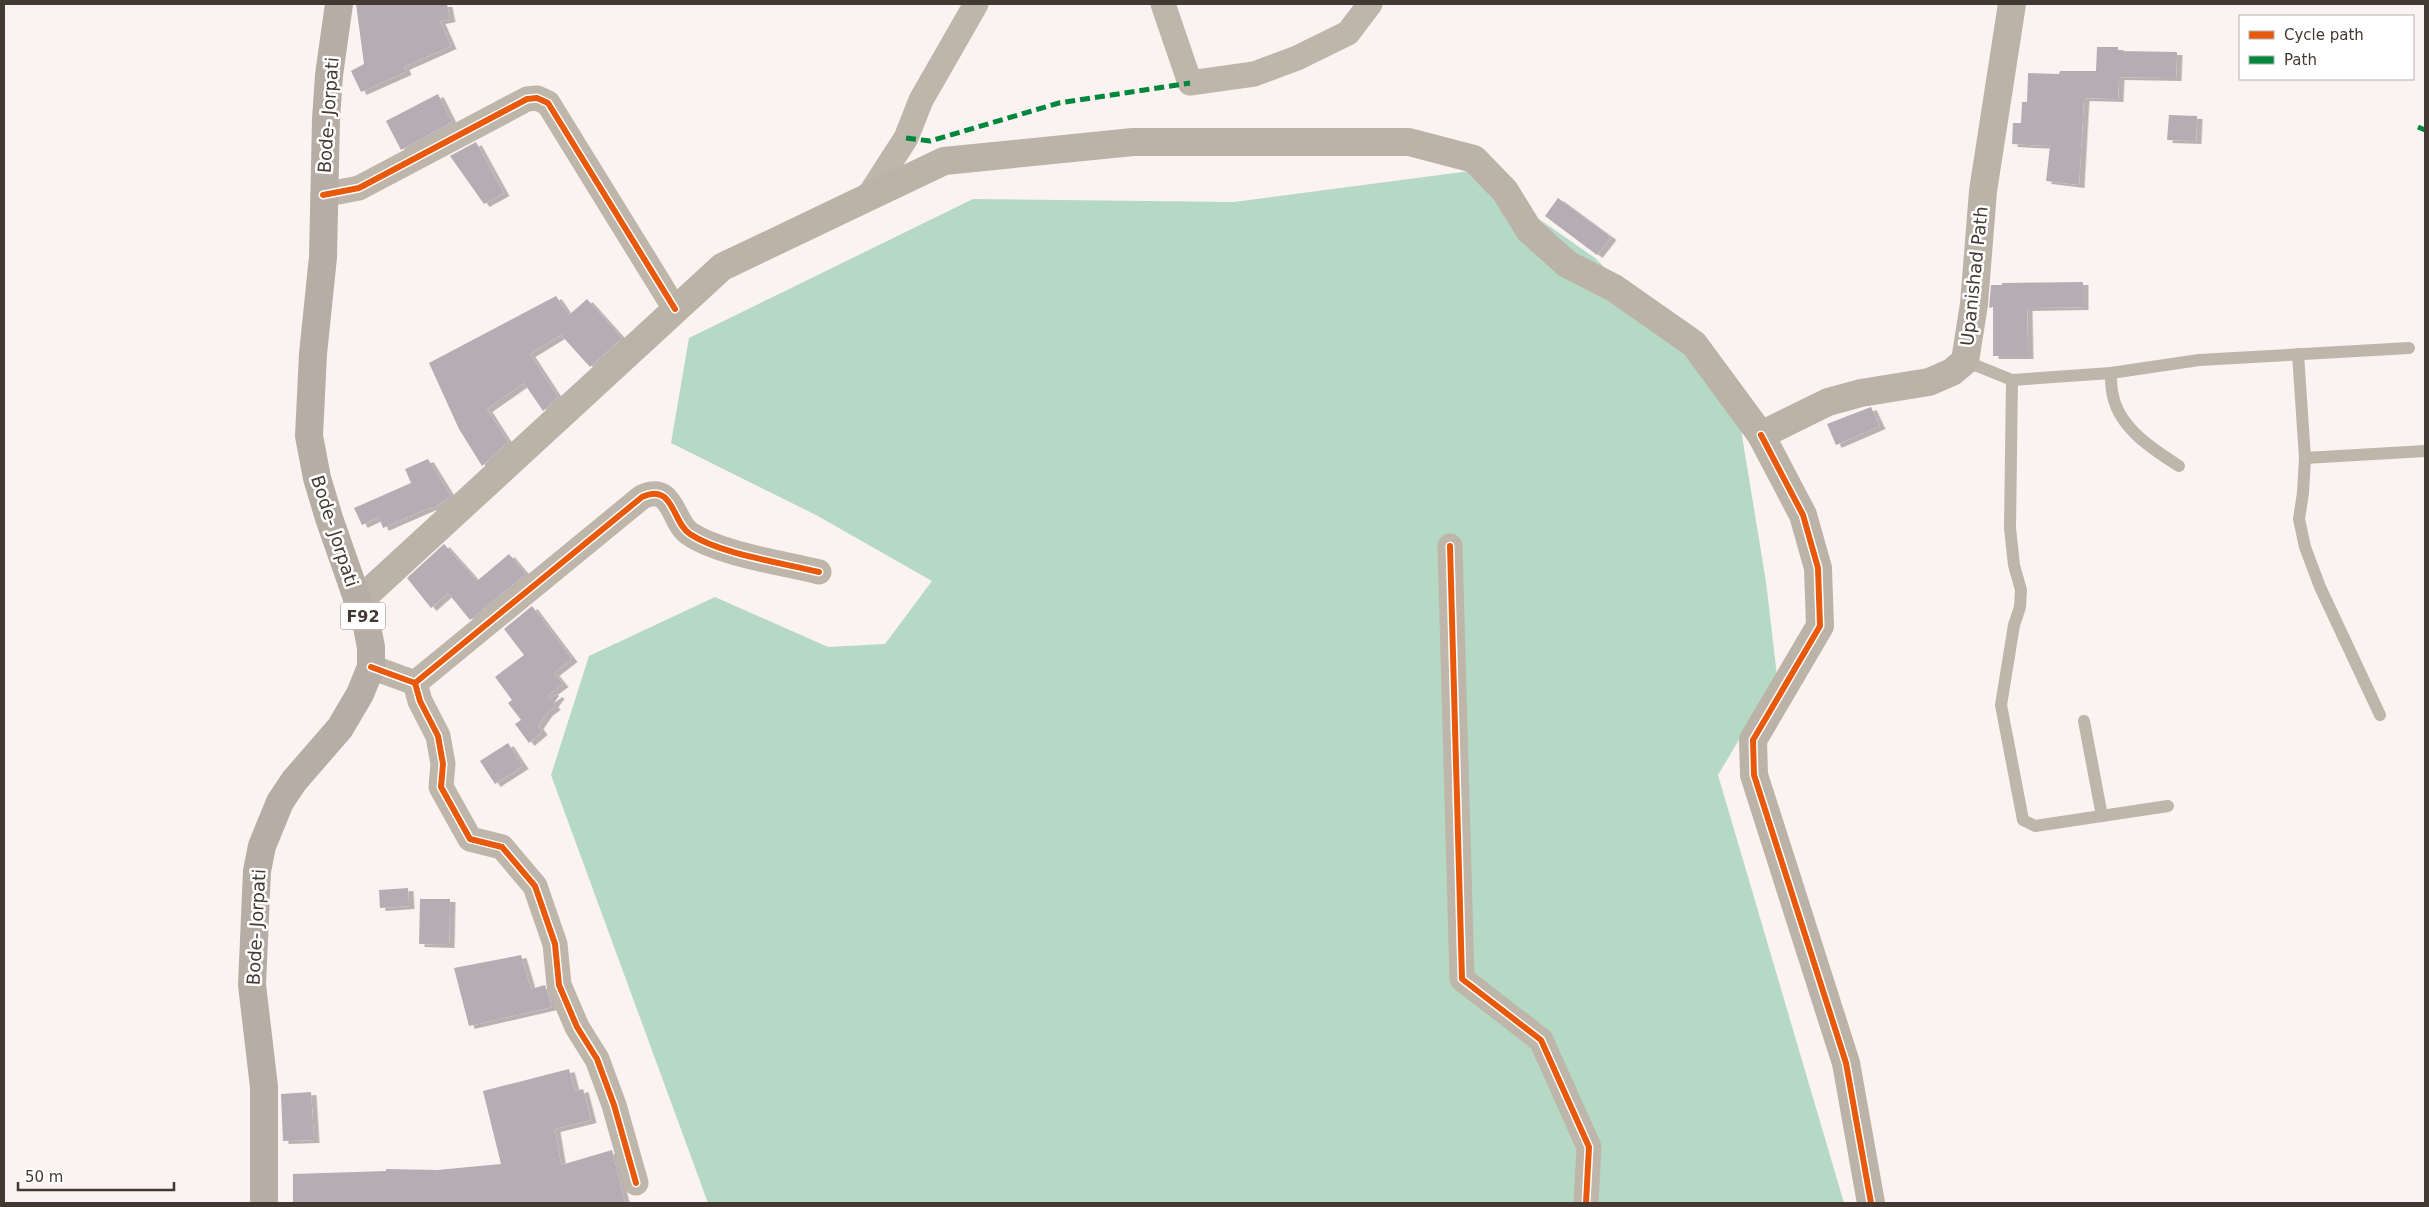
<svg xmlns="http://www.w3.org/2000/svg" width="2429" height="1207" viewBox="0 0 2429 1207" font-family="'DejaVu Sans',sans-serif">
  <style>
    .forest { fill: #b5d9c5 }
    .building { fill: #b6acb4; filter: url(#shadow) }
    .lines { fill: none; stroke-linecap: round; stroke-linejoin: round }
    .lane { stroke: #beb5ab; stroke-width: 12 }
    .street { stroke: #beb5ab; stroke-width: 25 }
    .secondary { stroke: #bcb3a8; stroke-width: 28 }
    .primary { stroke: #b6aea5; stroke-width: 28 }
    .quiet { stroke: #00873e; stroke-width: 5; stroke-dasharray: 10 5; stroke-linecap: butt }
    .cycleway-casing { stroke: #fff; stroke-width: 9 }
    .cycleway { stroke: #e8590c; stroke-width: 6 }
    .labels { text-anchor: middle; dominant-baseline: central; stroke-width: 5; stroke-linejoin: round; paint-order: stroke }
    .shield { fill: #fff; stroke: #7c7470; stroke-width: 1 }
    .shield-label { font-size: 16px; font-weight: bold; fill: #443833 }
    .street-label { font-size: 18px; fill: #443833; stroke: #fff }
  </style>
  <defs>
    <filter id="shadow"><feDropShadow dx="5.5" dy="3" stdDeviation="0" flood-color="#0004"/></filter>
  </defs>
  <rect width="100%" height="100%" fill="#faf3f1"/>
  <path class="forest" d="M 1470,171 L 1595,258 L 1736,399 L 1766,582 L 1777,676 L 1718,775 L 1844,1203 L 708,1203 L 551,775 L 589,656 L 715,597 L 828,647 L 885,644 L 932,581 L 816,515 L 671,443 L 689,338 L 973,199 L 1234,202 Z"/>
  <g class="building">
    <path d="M 356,4 L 447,4 L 450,19 L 440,21 L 451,46 L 404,67 L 406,72 L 361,92 L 351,71 L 364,64 Z"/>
    <path d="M 2097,47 L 2118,47 L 2118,51 L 2177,52 L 2176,78 L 2119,77 L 2118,99 L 2084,98 L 2079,185 L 2046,181 L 2050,146 L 2012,144 L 2013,123 L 2021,123 L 2022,102 L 2027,102 L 2028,73 L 2059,74 L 2060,71 L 2096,71 Z"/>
    <path d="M 438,94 L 452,122 L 401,150 L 386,121 Z"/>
    <path d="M 2169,115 L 2197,116 L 2196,141 L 2167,140 Z"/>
    <path d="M 476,142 L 504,193 L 484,204 L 450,156 Z"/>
    <path d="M 1558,198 L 1611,237 L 1597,255 L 1545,216 Z"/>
    <path d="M 2083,282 L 2083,307 L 2027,308 L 2028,356 L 1993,356 L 1993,307 L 1989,308 L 1991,285 L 2002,285 L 2002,283 Z"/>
    <path d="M 556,296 L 569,315 L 587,299 L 622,338 L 590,367 L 561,335 L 530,354 L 558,397 L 543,411 L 524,383 L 487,409 L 508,442 L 482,466 L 459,429 L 429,363 Z"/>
    <path d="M 1871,407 L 1880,426 L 1836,445 L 1827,424 Z"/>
    <path d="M 428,459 L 451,496 L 432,509 L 431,507 L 383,528 L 379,517 L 362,525 L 354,508 L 411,483 L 405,469 Z"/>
    <path d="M 444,544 L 477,581 L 509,554 L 526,574 L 470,620 L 448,593 L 431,608 L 407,578 Z"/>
    <path d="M 532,606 L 572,659 L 554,673 L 563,684 L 547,696 L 550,699 L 557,694 L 559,696 L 553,704 L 555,707 L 547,713 L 538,726 L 542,732 L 529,743 L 515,724 L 521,720 L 508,703 L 512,700 L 495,677 L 524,655 L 504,629 Z"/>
    <path d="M 508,743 L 523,766 L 495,784 L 480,761 Z"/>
    <path d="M 408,888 L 409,906 L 380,908 L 379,890 Z"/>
    <path d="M 420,899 L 450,899 L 449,945 L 419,944 Z"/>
    <path d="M 521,955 L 531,989 L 545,985 L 552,1007 L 469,1026 L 454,968 Z"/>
    <path d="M 569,1069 L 575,1091 L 583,1089 L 591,1120 L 555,1129 L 561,1165 L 612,1150 L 625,1203 L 293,1203 L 293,1174 L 386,1171 L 386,1169 L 437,1170 L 501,1164 L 483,1091 Z"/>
    <path d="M 311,1092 L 314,1140 L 283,1141 L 281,1094 Z"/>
  </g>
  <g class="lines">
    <g class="lane">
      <path d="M 2298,354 L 2305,458 L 2303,493 L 2299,519 L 2305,547 L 2320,587 L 2380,715"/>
      <path d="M 1965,361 L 2012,380 L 2111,373 L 2199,360 L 2409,348"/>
      <path d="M 2111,373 C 2111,380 2111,389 2113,396 C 2120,429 2154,450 2179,466"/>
      <path d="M 2012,380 L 2010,528 L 2014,565 L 2021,590 L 2020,607 L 2014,625 L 2001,705 L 2023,820 L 2035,826 L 2168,806"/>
      <path d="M 2305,458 L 2425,451"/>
      <path d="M 2084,721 L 2102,816"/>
    </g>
    <g class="street">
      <path d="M 1163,4 L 1190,83 L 1254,74 L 1297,58 L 1348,33 L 1370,4"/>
      <path d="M 323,195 L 359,188 L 527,99 L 537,98 L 548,103 L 675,309"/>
      <path d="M 868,197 L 906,138 L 921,100 L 976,4"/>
      <path d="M 1450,546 L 1462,979 L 1541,1040 L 1589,1147 L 1586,1203"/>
      <path d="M 371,667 L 415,683 L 420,701 L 438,736 L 443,764 L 441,787 L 470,839 L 502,847 L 535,886 L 555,944 L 559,985 L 577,1027 L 597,1059 L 614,1105 L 636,1183"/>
      <path d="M 415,683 L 642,497 C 674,482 672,523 690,534 C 720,554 783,563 819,572"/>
    </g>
    <g class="secondary">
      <path d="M 1761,435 L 1828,402 L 1861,393 L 1929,382 L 1952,372 L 1965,361 L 1974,304 L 1983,191 L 2012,4"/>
      <path d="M 358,602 L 722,267 L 944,161 L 1133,142 L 1409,142 L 1474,159 L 1505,191 L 1529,230 L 1567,264 L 1614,288 L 1694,344 L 1761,435 L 1803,515 L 1818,568 L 1820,626 L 1753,740 L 1754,775 L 1846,1063 L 1871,1203"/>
    </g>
    <path class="primary" d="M 264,1203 L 264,1087 L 252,985 L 257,871 L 262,846 L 280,802 L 294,781 L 340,728 L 360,694 L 371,667 L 371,647 L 367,627 L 329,518 L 317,478 L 309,436 L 313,354 L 323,257 L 326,119 L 329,75 L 339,4"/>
    <g class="quiet">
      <path d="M 2418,127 L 2425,130"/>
      <path d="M 906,138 L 930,141 L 1059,103 L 1190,83"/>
    </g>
    <g class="cycleway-casing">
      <g id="cycleway">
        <path d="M 323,195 L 359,188 L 527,99 L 537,98 L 548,103 L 675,309"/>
        <path d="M 1761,435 L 1803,515 L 1818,568 L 1820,626 L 1753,740 L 1754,775 L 1846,1063 L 1871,1203"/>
        <path d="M 1450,546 L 1462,979 L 1541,1040 L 1589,1147 L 1586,1203"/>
        <path d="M 371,667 L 415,683 L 420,701 L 438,736 L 443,764 L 441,787 L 470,839 L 502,847 L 535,886 L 555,944 L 559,985 L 577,1027 L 597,1059 L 614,1105 L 636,1183"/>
        <path d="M 415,683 L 642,497 C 674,482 672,523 690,534 C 720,554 783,563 819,572"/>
      </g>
    </g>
    <use href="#cycleway" class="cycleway"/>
  </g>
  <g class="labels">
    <rect class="shield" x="340.5" y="602.5" width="45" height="27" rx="4"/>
    <g class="shield-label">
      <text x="363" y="616">F92</text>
    </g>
    <g class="street-label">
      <text transform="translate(328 115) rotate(-86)">Bode- Jorpati</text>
      <text transform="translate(1974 276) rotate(-84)">Upanishad Path</text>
      <text transform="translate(335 531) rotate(72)">Bode- Jorpati</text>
      <text transform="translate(256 927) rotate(-87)">Bode- Jorpati</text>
    </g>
  </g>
  <rect width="2429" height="1207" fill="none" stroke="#443833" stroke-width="10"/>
  <rect x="2239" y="15" width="175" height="65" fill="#ffffff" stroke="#b4afad"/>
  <rect x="2249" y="31" width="25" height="8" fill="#e8590c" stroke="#b4afad"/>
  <text x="2284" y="40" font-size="15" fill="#443833">Cycle path</text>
  <rect x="2249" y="56" width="25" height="8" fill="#00873e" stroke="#b4afad"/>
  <text x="2284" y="65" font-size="15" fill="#443833">Path</text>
  <path d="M18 1182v8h156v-8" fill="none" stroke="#443833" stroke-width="2.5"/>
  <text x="25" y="1182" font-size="15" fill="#443833" stroke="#ffffff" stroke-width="4" paint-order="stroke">50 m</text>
</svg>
